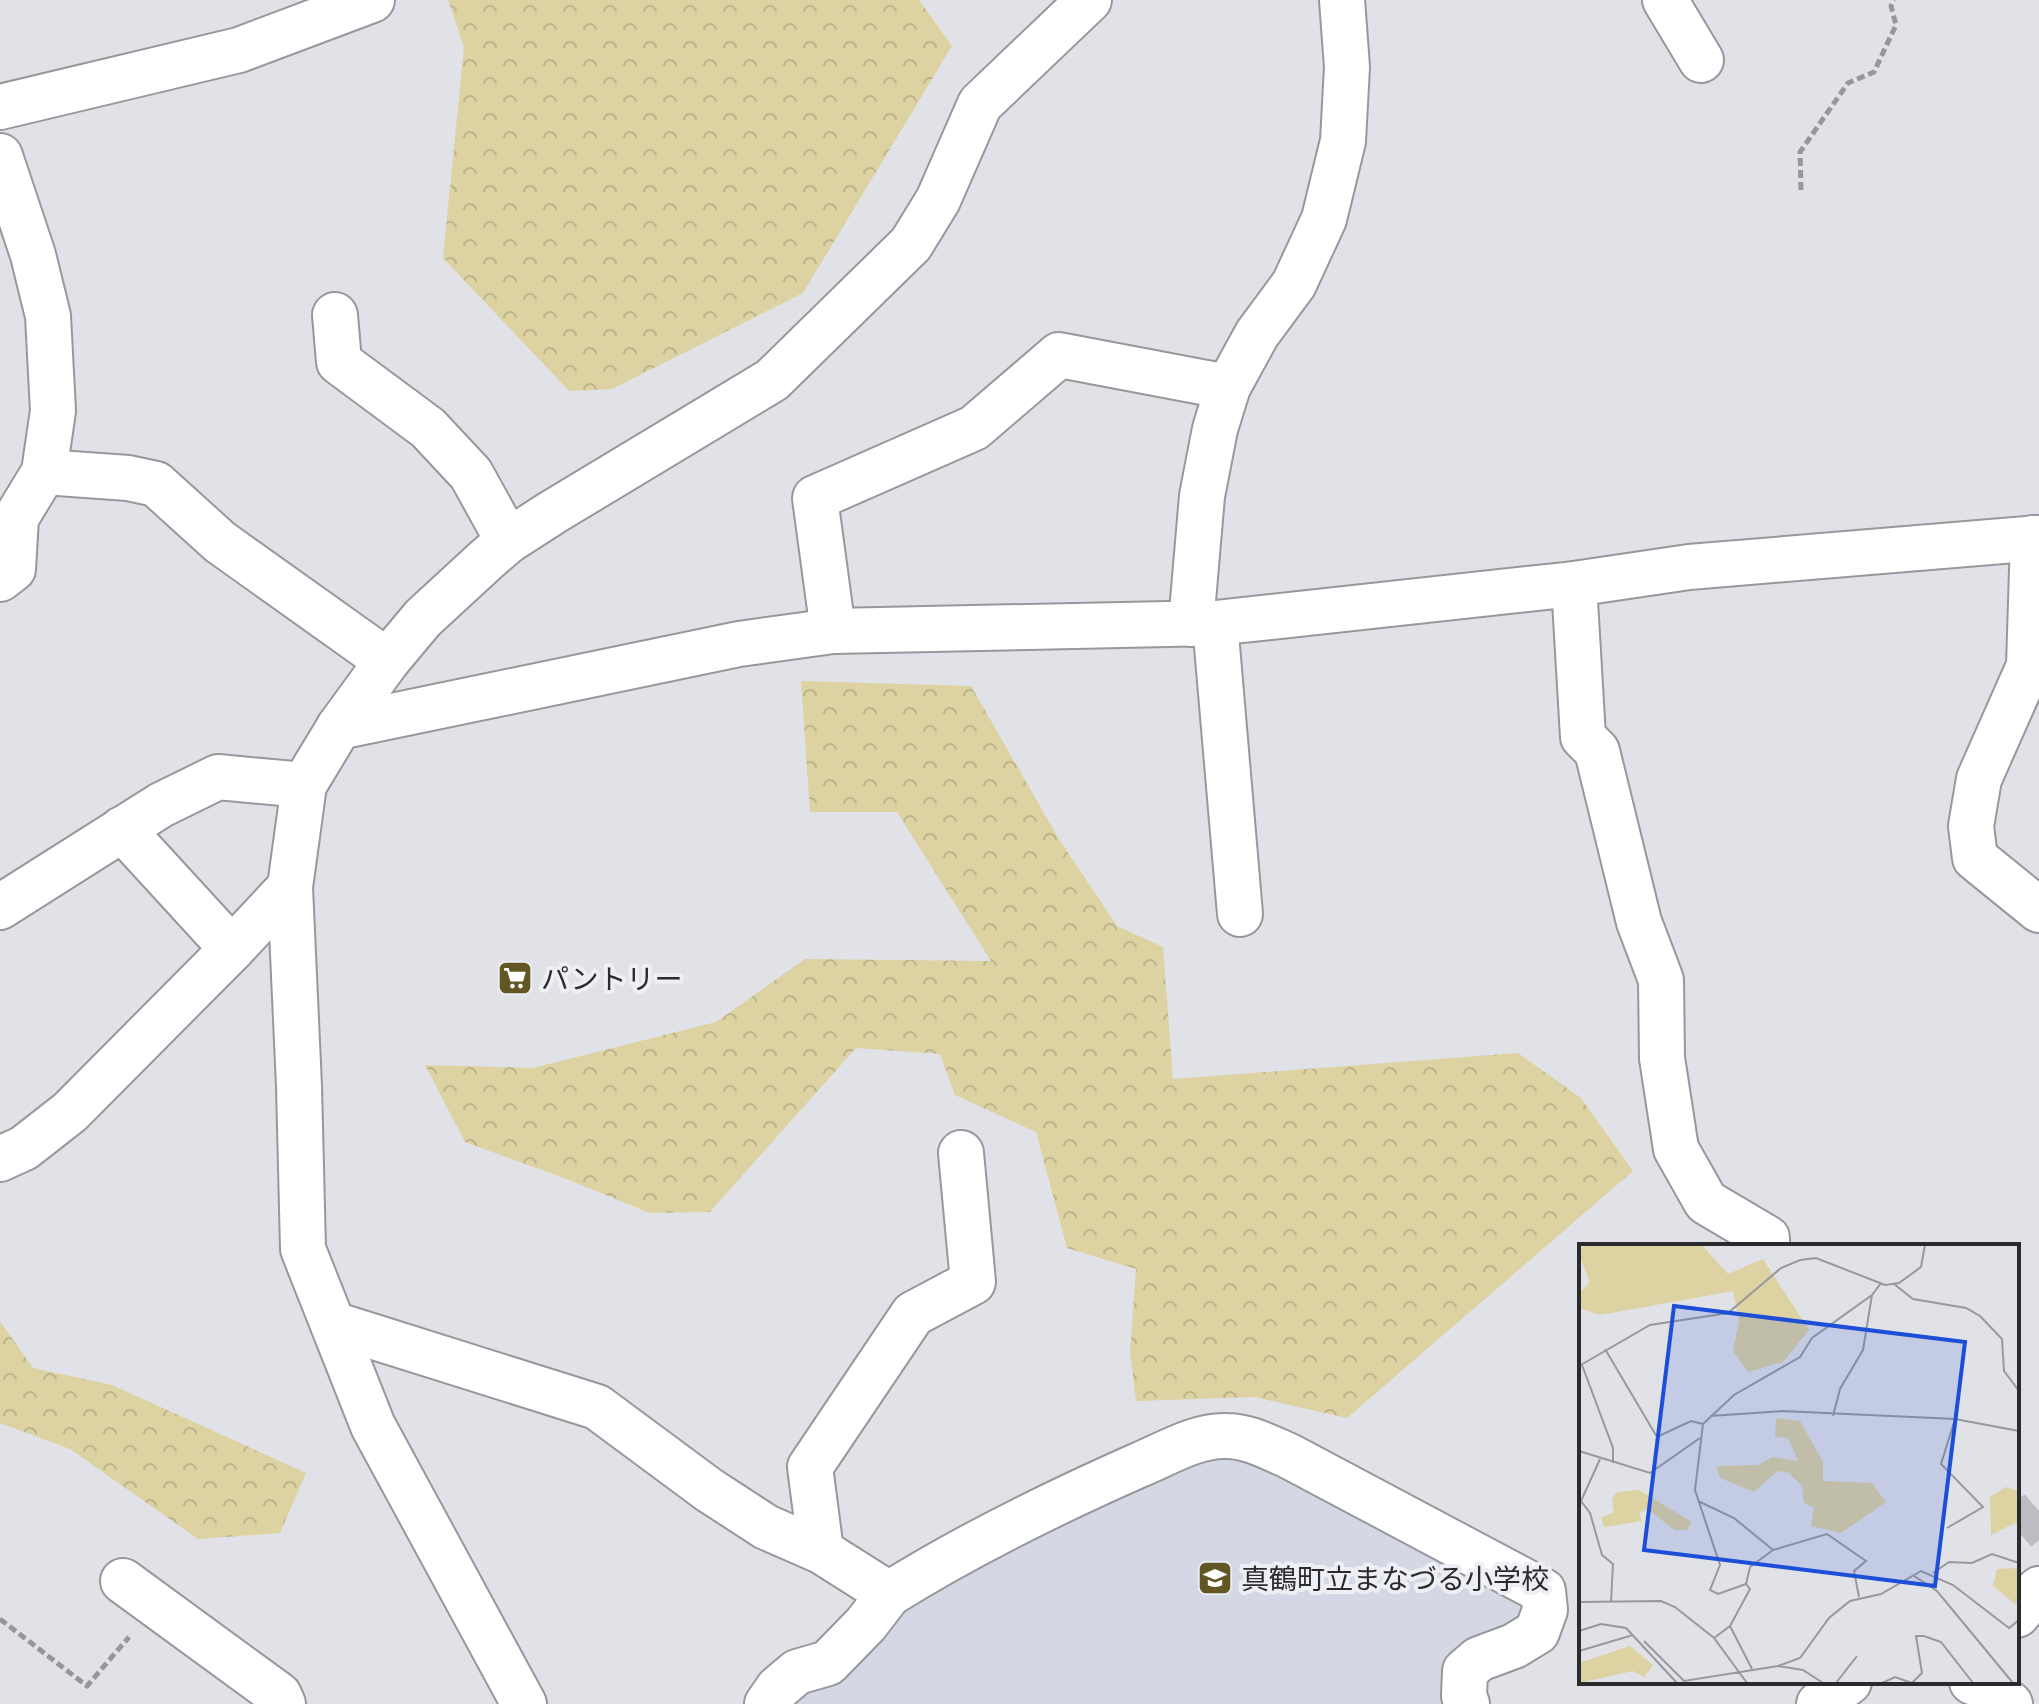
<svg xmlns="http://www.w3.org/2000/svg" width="2039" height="1704" viewBox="0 0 2039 1704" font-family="'PT Serif','Noto Sans JP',serif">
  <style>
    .built { fill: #d4d8e4 }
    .forest { fill: url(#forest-crowns) }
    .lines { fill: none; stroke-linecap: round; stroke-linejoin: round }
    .highway-tunnel { stroke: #bcbdc2; stroke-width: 44; stroke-dasharray: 44 22; stroke-linecap: butt }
    .minor-casing { stroke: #97989c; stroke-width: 48 }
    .path { stroke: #96979b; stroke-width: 5; stroke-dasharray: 8 4; stroke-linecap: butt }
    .minor { stroke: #fff; stroke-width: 44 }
    .labels { text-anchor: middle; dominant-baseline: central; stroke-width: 8; stroke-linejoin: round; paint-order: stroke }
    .poi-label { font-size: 28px; fill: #2a2b2c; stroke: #eeeff4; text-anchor: start }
    .inset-road { fill: none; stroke: #98999c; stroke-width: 2 }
    .view { fill: #1d4ed8; fill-opacity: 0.15; stroke: #1d4ed8; stroke-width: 4 }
    .inset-edge { fill: none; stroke: #2a2b2c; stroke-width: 4 }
  </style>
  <defs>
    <pattern id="forest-crowns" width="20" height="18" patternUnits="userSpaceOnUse" patternTransform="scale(2)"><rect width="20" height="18" fill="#ddd2a1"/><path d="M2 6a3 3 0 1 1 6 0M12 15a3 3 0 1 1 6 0" fill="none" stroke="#beb48b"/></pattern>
  </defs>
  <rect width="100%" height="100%" fill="#e1e2e7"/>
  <path class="built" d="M 1228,1446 L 1520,1599 L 1523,1623 L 1458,1704 L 786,1704 L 952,1566 Z"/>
  <g class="forest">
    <path d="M 448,0 L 919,0 L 952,46 L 803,293 L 612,389 L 569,391 L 443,258 L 464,47 Z"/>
    <path d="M 801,681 L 971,686 L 1060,841 L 1117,926 L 1163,947 L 1173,1079 L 1518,1053 L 1581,1098 L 1633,1171 L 1347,1418 L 1255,1397 L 1136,1401 L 1130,1352 L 1136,1269 L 1067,1248 L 1036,1132 L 955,1095 L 940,1054 L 856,1048 L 710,1212 L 650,1213 L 569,1180 L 465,1142 L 425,1065 L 533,1068 L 716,1022 L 805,959 L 991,961 L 897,812 L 810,812 Z"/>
    <path d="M 0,1321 L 33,1368 L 112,1385 L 306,1473 L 280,1533 L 198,1539 L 70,1449 L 0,1423 Z"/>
  </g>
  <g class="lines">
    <path class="highway-tunnel" d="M 2017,1530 L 2039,1511"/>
    <g class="minor-casing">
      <g id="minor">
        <path d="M 1665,0 L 1701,60"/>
        <path d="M 0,107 L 239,50 L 372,0"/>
        <path d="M 0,156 L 33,255 L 48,316 L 53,411 L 44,472 L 16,518 L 13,569 L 0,579"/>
        <path d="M 335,315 L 339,362 L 428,428 L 471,474 L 508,541"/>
        <path d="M 44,472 L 128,478 L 156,484 L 220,542 L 387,661"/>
        <path d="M 2033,538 L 2029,666 L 1979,779 L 1971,826 L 1975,858 L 2039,910"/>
        <path d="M 1574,584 L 1583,737 L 1597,751 L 1639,922 L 1661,980 L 1662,1058 L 1676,1149 L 1706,1202 L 1767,1238 L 1767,1246"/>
        <path d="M 1215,623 L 1240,914"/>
        <path d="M 1191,624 L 1202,496 L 1215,429 L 1228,387 L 1257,334 L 1294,284 L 1324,219 L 1343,141 L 1347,67 L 1342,0"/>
        <path d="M 833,631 L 815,498 L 974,428 L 1059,355 L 1228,387"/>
        <path d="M 339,727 L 739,644 L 833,631 L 1215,623 L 1574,584 L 1689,567 L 2039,538"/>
        <path d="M 122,829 L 232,949"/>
        <path d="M 0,907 L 161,805 L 218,777 L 304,785"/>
        <path d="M 0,1159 L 24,1148 L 70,1112 L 232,949 L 290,887"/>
        <path d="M 333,1324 L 597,1407 L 709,1490 L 766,1527 L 821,1551 L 889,1594 L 866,1624 L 828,1663 L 797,1672 L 778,1688 L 767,1704"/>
        <path d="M 821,1551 L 810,1467 L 913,1314 L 973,1282 L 961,1153"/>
        <path d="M 123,1581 L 279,1695 L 283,1704"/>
        <path d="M 889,1594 C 969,1544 1053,1503 1139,1465 C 1166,1454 1196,1435 1226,1436 C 1249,1436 1268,1447 1289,1456 L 1543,1591 L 1545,1610 L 1537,1632 L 1514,1646 L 1479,1659 L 1465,1671 L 1464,1696 L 1467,1704"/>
        <path d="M 2017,1615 L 2039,1589"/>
        <path d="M 1972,1682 L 1989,1688 L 2010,1704"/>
        <path d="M 524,1704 L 373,1426 L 303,1249 L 299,1086 L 290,887 L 304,785 L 339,727 L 387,661 L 423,618 L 487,559 L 508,541 L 553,512 L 772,380 L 911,244 L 938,200 L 980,104 L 1089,0"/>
        <path d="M 1819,1704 L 1849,1682"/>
      </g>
    </g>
    <g class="path">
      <path d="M 1801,190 L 1800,152 L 1848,83 L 1874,72 L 1896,25 L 1891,6 L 1894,0"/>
      <path d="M 0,1619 L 87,1686 L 129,1637"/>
    </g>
    <use href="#minor" class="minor"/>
  </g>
  <defs>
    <g id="supermarket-square" transform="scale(1.8)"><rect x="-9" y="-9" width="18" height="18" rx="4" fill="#625724" stroke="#eeeff4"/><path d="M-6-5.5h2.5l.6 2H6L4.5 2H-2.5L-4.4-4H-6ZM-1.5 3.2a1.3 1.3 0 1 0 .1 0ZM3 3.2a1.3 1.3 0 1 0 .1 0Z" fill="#fff"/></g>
    <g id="school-square" transform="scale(1.8)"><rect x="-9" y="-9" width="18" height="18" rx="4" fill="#625724" stroke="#eeeff4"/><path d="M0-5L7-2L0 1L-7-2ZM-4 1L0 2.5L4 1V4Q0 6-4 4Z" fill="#fff"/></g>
  </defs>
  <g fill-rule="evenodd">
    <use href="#supermarket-square" x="515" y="978"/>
    <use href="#school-square" x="1215" y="1578"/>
  </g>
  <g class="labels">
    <g class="poi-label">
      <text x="541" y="978">パントリー</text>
      <text x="1241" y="1578">真鶴町立まなづる小学校</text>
    </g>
  </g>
  <g transform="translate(1579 1244)">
    <rect width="440" height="440" fill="#e1e2e7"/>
    <path d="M 4,1 L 123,1 L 149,30 L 184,15 L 230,86 L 204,118 L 169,128 L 154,107 L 160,77 L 154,47 L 21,71 L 0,64 L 0,49 L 11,38 L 0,11 ZM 197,174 L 221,177 L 244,218 L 244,237 L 293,239 L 307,258 L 262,289 L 232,282 L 235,264 L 225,259 L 223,242 L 210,229 L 199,227 L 175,248 L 141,234 L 137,222 L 179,221 L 193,213 L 219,217 L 209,194 L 196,193 ZM 427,243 L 440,247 L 440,277 L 412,291 L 411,253 ZM 60,246 L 113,278 L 108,286 L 96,286 L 68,265 L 60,269 L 63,277 L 25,283 L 22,274 L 35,268 L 33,255 L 38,248 ZM 440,324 L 440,355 L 436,360 L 414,342 L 418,325 ZM 51,402 L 74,421 L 65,433 L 54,427 L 0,439 L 0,419 Z" fill="#ddd2a1"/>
    <path class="inset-road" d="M 315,40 L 334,55 L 387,64 L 401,72 L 423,95 L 425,127 L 440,147M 26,105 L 78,193 L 112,177 L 124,180M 3,121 L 34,204 L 34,219M 0,122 L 71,81 L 149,69 L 202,24 L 221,16 L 237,14 L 306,41 L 320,39 L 342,23 L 346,1M 131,172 L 203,167 L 376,175 L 440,187M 254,172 L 261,145 L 284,106 L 293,51M 0,207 L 71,229 L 121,194M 21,215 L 2,257 L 11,269 L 23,311 L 34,320 L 32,358M 119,257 L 155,274 L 194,306 L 171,323 L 167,340M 368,284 L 404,263 L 362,220 L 376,175M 194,306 L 248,290 L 287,317 L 275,327 L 280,353M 354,329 L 370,318 L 393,319 L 413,310 L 440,319M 335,332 L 358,347 L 434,439M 0,358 L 82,357 L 96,363 L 135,394 L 168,439M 151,382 L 173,425M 0,387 L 22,380 L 47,384 L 98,439M 135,394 L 151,382 L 171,345 L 167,340 L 139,350 L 131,346 L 141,321 L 116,246 L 124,180 L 155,151 L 221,113 L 233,94 L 293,51 L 302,39M 65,397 L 105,437 L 199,422 L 224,426 L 244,439M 0,407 L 54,391M 199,422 L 221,414 L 250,374 L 271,357 L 302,350 L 342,327 L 374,341 L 430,384 L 440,376M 257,439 L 278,412M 303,439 L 316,433 L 333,439M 333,439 L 343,429 L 337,392 L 345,392 L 362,398 L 394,439"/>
    <path class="view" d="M 95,62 L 386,98 L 356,342 L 65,306 Z"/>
    <rect width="440" height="440" class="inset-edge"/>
  </g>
</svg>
